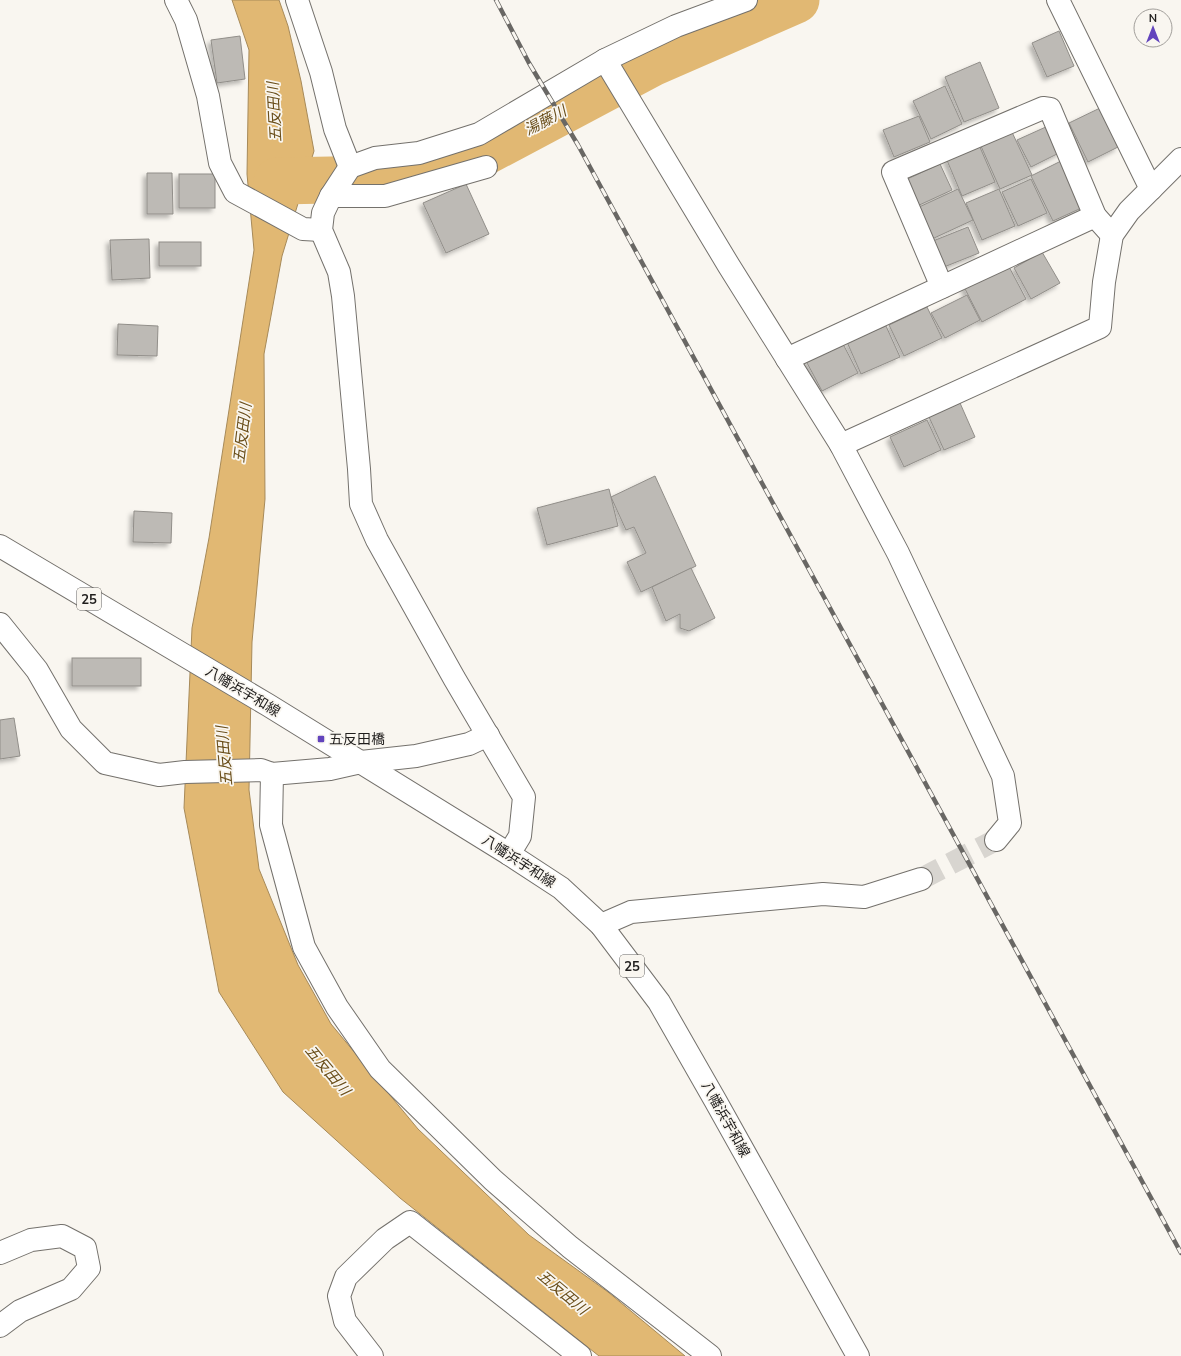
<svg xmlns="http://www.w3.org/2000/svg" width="1181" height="1356" viewBox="0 0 1181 1356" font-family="Mulish,'Noto Sans JP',sans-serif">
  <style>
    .water { fill: #e1b873; stroke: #a78a59 }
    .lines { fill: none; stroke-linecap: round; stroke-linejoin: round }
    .river { stroke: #e1b873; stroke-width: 47 }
    .building { fill: #bdbab5; stroke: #918e89; filter: url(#shadow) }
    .minor-tunnel { stroke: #d8d5d0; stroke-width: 22; stroke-dasharray: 22 11; stroke-linecap: butt }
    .minor-casing { stroke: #74716c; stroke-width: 24 }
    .major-casing { stroke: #74716c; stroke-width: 24 }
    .minor { stroke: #fff; stroke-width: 22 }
    .major { stroke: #fff; stroke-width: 22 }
    .rail-casing { stroke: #696764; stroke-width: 4.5 }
    .rail { stroke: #f9f6f0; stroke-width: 3; stroke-dasharray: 9; stroke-linecap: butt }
    .poi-dot { fill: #6244bd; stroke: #f9f6f0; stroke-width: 1.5 }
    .labels { text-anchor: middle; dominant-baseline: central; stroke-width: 3.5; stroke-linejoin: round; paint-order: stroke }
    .shield { fill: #f9f6f0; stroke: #605e5c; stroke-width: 1 }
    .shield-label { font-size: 13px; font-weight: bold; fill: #1f1d1c }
    .street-label { font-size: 14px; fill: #1f1d1c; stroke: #f9f6f0 }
    .poi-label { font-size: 14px; fill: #1f1d1c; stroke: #f9f6f0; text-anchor: start }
    .water-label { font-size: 15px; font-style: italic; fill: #6a4e1a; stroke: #f9f6f0 }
  </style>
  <defs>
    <filter id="shadow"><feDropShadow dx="-3.5" dy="3.5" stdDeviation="2" flood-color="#0004"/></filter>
  </defs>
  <rect width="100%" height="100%" fill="#f9f6f0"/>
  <path class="water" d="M 232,0 L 279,0 L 288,26 L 301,81 L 314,151 L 282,256 L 264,354 L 265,499 L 252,642 L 249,790 L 259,869 L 298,965 L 331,1024 L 418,1129 L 529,1235 L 608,1292 L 685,1356 L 599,1356 L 400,1198 L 283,1092 L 219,992 L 184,808 L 192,628 L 209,538 L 254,250 L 247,174 L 249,50 Z"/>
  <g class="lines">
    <path class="river" d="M 277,181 L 385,179 L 477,156 L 652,63 L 796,0"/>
  </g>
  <g class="building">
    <path d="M 1059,31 L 1074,66 L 1047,77 L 1032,43 Z"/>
    <path d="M 240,36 L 245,79 L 217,83 L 211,40 Z"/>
    <path d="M 980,62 L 999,108 L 964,122 L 945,77 Z"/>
    <path d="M 945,86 L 962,124 L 931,139 L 913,101 Z"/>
    <path d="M 1100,108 L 1118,147 L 1088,162 L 1069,123 Z"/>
    <path d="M 919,116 L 930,142 L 894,157 L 883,130 Z"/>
    <path d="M 1048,126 L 1061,152 L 1031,167 L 1017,140 Z"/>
    <path d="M 1011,130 L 1032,175 L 1000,189 L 980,144 Z"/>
    <path d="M 979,145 L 995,182 L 962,196 L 946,158 Z"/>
    <path d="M 1065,159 L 1088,205 L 1053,221 L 1031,176 Z"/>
    <path d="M 940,164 L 952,190 L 915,207 L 903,181 Z"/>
    <path d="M 147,173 L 172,173 L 173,214 L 147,214 Z"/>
    <rect x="179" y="174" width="36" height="34"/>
    <path d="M 1031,179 L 1047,213 L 1018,226 L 1002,192 Z"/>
    <path d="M 466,184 L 489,234 L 446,253 L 423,203 Z"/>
    <path d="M 958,189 L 973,220 L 932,239 L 917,208 Z"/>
    <path d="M 999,189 L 1015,226 L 982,240 L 966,203 Z"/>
    <path d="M 968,227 L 979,253 L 944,267 L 933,241 Z"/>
    <path d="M 149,239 L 150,278 L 112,280 L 110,240 Z"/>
    <rect x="159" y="242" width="42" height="24"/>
    <path d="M 1042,252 L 1060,283 L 1031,299 L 1014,268 Z"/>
    <path d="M 1007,263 L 1026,299 L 982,322 L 963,285 Z"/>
    <path d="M 967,295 L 980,320 L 945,338 L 931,313 Z"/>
    <path d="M 927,307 L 942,338 L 904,356 L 889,325 Z"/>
    <path d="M 118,324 L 158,326 L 157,356 L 117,355 Z"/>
    <path d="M 886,326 L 900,357 L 861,374 L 847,342 Z"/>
    <path d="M 842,342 L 858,373 L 822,391 L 806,361 Z"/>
    <path d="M 960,403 L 975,437 L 944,450 L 929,417 Z"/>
    <path d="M 927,420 L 941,450 L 904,467 L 890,437 Z"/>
    <path d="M 655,476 L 696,566 L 641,592 L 627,562 L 646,553 L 634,527 L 626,530 L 611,497 Z"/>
    <path d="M 609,489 L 618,526 L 547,545 L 537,508 Z"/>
    <path d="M 134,511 L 172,513 L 171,543 L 133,542 Z"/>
    <path d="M 691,568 L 715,618 L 689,631 L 680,628 L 680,614 L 666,621 L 652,587 Z"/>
    <rect x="72" y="658" width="69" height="28"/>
    <path d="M 14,718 L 20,756 L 0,759 L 0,720 Z"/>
  </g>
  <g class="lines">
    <path class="minor-tunnel" d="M 921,879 L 996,840"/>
    <g class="minor-casing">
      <g id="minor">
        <path d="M 176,0 L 186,20 L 208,96 L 220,163 L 235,192 L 303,229 L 321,230"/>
        <path d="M 297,0 L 321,72 L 335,129 L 350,167"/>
        <path d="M 1058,0 L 1151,189"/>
        <path d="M 605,60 L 729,266 L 841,445 L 898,553 L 1003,776 L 1010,823 L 996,840"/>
        <path d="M 331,196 L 385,196 L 486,167"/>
        <path d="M 942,287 L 893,172 L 1043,108 L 1050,109 L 1095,216 L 1112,235"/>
        <path d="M 787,359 L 1095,216"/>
        <path d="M 841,445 L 1100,327 L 1104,282 L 1112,235 L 1129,211 L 1181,159"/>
        <path d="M 0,624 L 37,670 L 71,729 L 105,763 L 159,775 L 185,772 L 261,770 L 272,774 L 330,769 L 361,762 L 416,756 L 469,744 L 488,735"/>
        <path d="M 272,774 L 271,825 L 304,947 L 337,1007 L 380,1069 L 493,1180 L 570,1247 L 710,1356"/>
        <path d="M 509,854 L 520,836 L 524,797 L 454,678 L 377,540 L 361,504 L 359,469 L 343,296 L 339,272 L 321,230 L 323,213 L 331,196 L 350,167 L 375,158 L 419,153 L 479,134 L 605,60 L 676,26 L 746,0"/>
        <path d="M 601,925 L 631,912 L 823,894 L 864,897 L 921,879"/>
        <path d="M 0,1253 L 31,1240 L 62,1236 L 85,1248 L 89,1268 L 71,1289 L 20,1311 L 0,1326"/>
        <path d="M 372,1356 L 345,1321 L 339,1296 L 346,1277 L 385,1239 L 410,1222 L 580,1356"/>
      </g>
    </g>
    <g class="major-casing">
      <path id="major" d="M 0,546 L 268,705 L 509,854 L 561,888 L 601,925 L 659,1002 L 715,1100 L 858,1356"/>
    </g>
    <use href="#minor" class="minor"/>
    <use href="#major" class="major"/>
    <g class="rail-casing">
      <path id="rail" d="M 496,0 L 529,63 L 578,145 L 1181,1253"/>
    </g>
    <use href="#rail" class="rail"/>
  </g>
  <rect class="poi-dot" x="317" y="735" width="8" height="8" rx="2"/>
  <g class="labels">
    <g class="shield">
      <rect x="77" y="588" width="24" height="22" rx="3"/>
      <rect x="620" y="955" width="24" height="22" rx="3"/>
    </g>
    <g class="shield-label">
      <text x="89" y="599">25</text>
      <text x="632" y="966">25</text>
    </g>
    <g class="street-label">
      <text transform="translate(243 691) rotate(31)">八幡浜宇和線</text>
      <text transform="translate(519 861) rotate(33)">八幡浜宇和線</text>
      <text transform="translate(726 1119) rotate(61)">八幡浜宇和線</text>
    </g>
    <g class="poi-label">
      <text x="329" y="739">五反田橋</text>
    </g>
    <g class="water-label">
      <text transform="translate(274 112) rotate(-93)">五反田川</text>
      <text transform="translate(545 120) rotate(-28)">湯藤川</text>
      <text transform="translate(242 433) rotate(-83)">五反田川</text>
      <text transform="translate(224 756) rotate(-95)">五反田川</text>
      <text transform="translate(328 1070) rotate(50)">五反田川</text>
      <text transform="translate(563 1292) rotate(40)">五反田川</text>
    </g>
  </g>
  <g transform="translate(1153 28)"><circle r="19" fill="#f9f6f0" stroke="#a29f9b"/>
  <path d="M0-3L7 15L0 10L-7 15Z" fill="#6244bd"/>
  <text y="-6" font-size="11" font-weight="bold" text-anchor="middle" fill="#1f1d1c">N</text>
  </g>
</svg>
